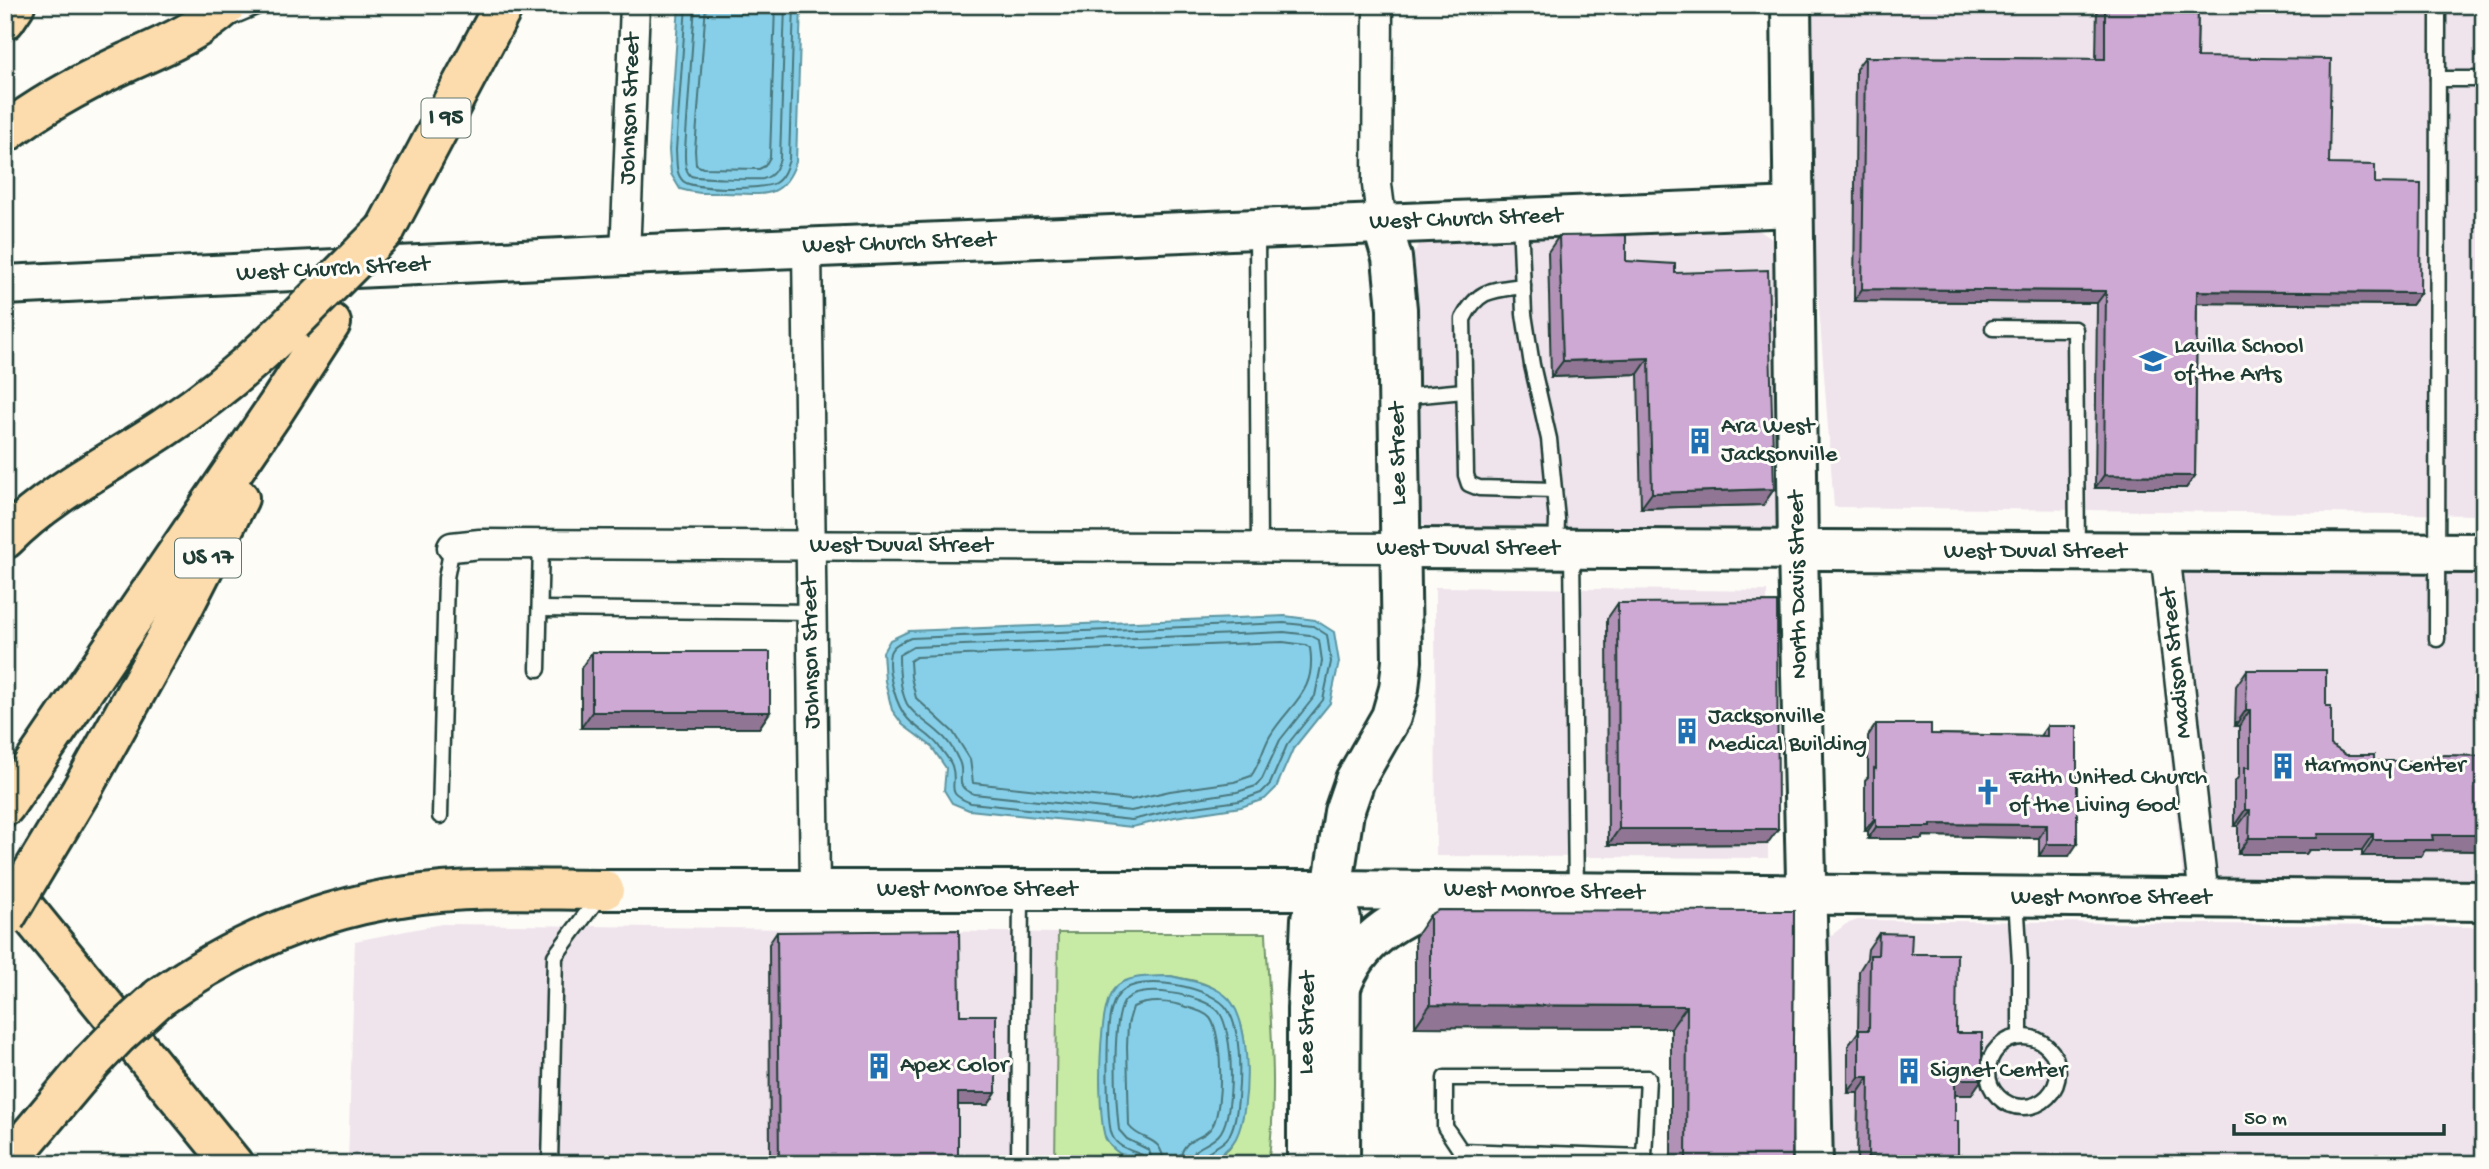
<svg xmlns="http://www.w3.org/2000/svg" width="2489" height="1169" viewBox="0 0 2489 1169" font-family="'Gochi Hand',sans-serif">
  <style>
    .built { fill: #efe3ec }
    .green { fill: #c7eba5; stroke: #73946c; stroke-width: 2; fill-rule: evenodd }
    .water { fill: #87cfe8; stroke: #5d95a0; stroke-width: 2 }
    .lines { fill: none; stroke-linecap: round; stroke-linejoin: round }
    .shore { stroke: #49777c; stroke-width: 2 }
    .lane-casing { stroke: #1f3d34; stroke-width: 19 }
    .street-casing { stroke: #1f3d34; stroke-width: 33 }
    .secondary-casing { stroke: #1f3d34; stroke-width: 44 }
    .highway-casing { stroke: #1f3d34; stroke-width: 44 }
    .lane { stroke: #fdfcf7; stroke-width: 14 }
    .street { stroke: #fdfcf7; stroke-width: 28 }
    .secondary { stroke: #fdfcf7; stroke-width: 38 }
    .highway { stroke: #fcdcac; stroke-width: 38 }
    .highway-bridge-casing { stroke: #1f3d34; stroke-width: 44; stroke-linecap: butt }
    .highway-bridge { stroke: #fcdcac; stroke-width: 38 }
    .wall { fill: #b191b5; stroke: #1f3d34; stroke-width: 2 }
    .shaded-wall { fill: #907694; stroke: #1f3d34; stroke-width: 2 }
    .building { fill: #cea9d3; stroke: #1f3d34; stroke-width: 2 }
    .labels { text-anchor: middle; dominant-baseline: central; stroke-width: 6; stroke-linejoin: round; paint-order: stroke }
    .shield { fill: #fdfcf7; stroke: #62766e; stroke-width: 2 }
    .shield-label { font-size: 23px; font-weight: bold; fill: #1f3d34 }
    .street-label { font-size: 24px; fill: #1f3d34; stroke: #fdfcf7 }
    .poi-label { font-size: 24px; fill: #1f3d34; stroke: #fdfcf7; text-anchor: start }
  </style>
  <rect width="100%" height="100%" fill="#fdfcf7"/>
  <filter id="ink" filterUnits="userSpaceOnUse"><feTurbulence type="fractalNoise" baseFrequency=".0143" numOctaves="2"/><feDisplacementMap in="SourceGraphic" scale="14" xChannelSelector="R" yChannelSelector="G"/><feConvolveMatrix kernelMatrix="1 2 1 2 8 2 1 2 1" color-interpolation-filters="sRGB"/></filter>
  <g filter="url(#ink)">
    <g class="built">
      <path d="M 1806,5 L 2484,5 L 2484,515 L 1834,507 L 1812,215 Z"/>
      <path d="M 1757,229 L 1772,239 L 1779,523 L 1773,529 L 1748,536 L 1431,531 L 1420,521 L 1417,514 L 1413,255 L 1419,244 L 1424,241 Z"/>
      <path d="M 2152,570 L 2484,571 L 2484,880 L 2183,879 Z"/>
      <path d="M 1435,587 L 1767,591 L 1768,858 L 1436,856 Z"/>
      <path d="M 1858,920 L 2484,927 L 2484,1164 L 1826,1164 L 1823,952 L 1828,938 L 1846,924 Z"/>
      <path d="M 442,924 L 1058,933 L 1055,1164 L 348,1164 L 355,941 Z"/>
    </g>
    <path class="green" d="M 1058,933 L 1266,933 C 1269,1009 1279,1088 1268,1164 L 1055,1164 ZM 1171,976 C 1185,979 1204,981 1216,990 C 1223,996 1236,1010 1239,1019 C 1250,1046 1249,1125 1229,1148 C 1213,1165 1186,1164 1164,1163 C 1119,1162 1103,1149 1102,1104 C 1102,1094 1099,1082 1101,1073 C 1104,1063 1109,1052 1112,1043 C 1120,1021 1128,1000 1136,978 Z"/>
    <g class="water">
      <path d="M 679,5 L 801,5 L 796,162 C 782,203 759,193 724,193 C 706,193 697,194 680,189 L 671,174 L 669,150 Z"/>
      <path d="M 1285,616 L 1315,620 L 1334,632 L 1339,662 L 1330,703 L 1293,749 L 1276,788 L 1265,799 L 1241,807 L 1175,817 L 1132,827 L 969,810 L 952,803 L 944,790 L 946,768 L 931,746 L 903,725 L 892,710 L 885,681 L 883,652 L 890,640 L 909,631 Z"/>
      <path d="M 1170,976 C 1189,980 1215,984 1229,999 C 1252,1025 1251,1108 1236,1138 C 1229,1151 1212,1161 1197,1163 C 1172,1165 1136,1168 1115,1150 C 1110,1146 1105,1140 1104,1133 C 1098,1107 1097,1006 1115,988 C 1127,974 1154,977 1170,976 Z"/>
    </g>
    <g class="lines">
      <g class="shore">
        <path d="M 686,5 L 676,150 C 677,160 675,173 683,181 C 692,190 764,190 775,183 C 783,178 786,169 789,160 L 794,5"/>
        <path d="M 695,5 L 685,150 C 685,158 684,171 691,176 C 695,178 757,180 763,179 C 774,176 777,168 780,159 L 785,5"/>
        <path d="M 706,5 L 695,150 L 696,165 L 703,168 L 759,169 L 765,166 L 770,157 L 775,5"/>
        <path d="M 1284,623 L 1313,626 L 1327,635 L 1331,662 L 1323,700 L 1287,745 L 1270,784 L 1261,793 L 1239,801 L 1173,810 L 1132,820 L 971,803 C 942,792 959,787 952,766 C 950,760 944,753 940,748 C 932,735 918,730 908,719 C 896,707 886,670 890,653 C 893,644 903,641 911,638 Z"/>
        <path d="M 1284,632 L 1310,635 L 1319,640 L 1322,661 L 1315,696 L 1280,740 L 1262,779 L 1256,786 L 1237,792 L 1172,802 L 1131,811 L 974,794 C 950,785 968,776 958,759 C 954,750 947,739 939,733 C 929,723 914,716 907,704 C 900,690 899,670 899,655 L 913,647 Z"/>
        <path d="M 1283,642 L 1306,645 L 1310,648 C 1317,693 1290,703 1270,736 C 1263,748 1260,764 1251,776 L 1234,782 L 1170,791 L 1130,800 L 973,783 L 970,759 L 953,732 L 916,698 L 911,677 L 910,661 L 916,657 Z"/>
        <path d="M 1144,1164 L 1142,1155 C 1131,1150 1117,1148 1112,1135 C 1106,1121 1107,1040 1109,1023 C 1110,1013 1113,1000 1120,993 C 1140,972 1214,987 1228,1010 C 1240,1030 1240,1061 1239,1084 C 1238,1100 1237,1121 1229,1136 C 1222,1148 1201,1150 1199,1164"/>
        <path d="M 1153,1164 L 1149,1150 L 1127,1139 L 1119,1130 C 1116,1103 1111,1024 1124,1002 C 1136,982 1206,995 1219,1012 C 1234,1032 1235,1111 1221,1132 C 1215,1142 1203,1144 1195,1151 L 1190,1164"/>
        <path d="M 1164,1164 C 1162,1134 1142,1143 1129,1126 L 1127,1046 L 1128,1024 L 1133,1007 C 1148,1000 1170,1001 1186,1007 C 1194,1009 1205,1012 1210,1018 C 1223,1034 1223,1107 1213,1125 C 1203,1143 1181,1134 1180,1164"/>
      </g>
      <g class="lane-casing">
        <g id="lane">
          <path d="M 230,18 L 261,5"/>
          <path d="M 2438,79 L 2484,79"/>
          <path d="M 1520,219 L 1524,314 L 1532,365 L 1549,439 L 1557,520 L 1556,546"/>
          <path d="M 1257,231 L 1259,548"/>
          <path d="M 1523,286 C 1492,290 1478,289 1463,319 L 1466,475 L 1469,484 L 1479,488 L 1554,490"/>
          <path d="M 1993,328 L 2075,329 L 2077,550"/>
          <path d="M 1399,397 L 1464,391"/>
          <path d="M 1572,551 L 1576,891"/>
          <path d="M 540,609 L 811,612"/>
          <path d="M 2437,639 L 2438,5"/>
          <path d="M 538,669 L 541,544"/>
          <path d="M 440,816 L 446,578 L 452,547"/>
          <path d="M 2016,898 L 2020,963 L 2020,1037"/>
          <circle cx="2023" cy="1072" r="35"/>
          <path d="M 550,1164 L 555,956 L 601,894"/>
          <path d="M 1019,1164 L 1021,892"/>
          <path d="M 1644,1164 L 1644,1157 L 1648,1078 L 1445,1078 L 1445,1127 L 1461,1151 L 1644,1157"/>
        </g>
      </g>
      <g class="street-casing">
        <g id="street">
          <path d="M 1378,5 L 1377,185 L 1382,224"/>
          <path d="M 807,248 L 815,890"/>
          <path d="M 625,255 L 635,5"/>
          <path d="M 452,547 L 480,544 L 1401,548"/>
          <path d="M 2165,552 L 2204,898"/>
        </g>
      </g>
      <g class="secondary-casing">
        <g id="secondary">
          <path d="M 1791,5 L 1798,551 L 1813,1164"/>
          <path d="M 5,285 L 625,255 L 1793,207"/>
          <path d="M 1401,548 L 2484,553"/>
          <path d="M 604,890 L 1332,890 L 2484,901"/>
          <path d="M 1341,987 C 1359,938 1401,913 1450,900"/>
          <path d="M 1307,1164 L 1307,1009 L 1311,919 L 1317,903 L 1332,890"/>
          <path d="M 1340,1164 L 1341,919 L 1332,890 L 1344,812 L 1355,780 L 1391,717 L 1399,689 L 1402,661 L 1397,309 L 1392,258 L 1382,224"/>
        </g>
      </g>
      <g class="highway-casing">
        <g id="highway">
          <path d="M 5,20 L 15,5"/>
          <path d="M 5,133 C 41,105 82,83 123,64 C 160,47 197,33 227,5"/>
          <path d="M 385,230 L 504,5"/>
          <path d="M 5,539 C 50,493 110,464 164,428 C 211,397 252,363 292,323"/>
          <path d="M 81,791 L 184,606 L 239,498"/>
          <path d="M 5,806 L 276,408 L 331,323"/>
          <path d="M 5,884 L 233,1164"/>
          <path d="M 159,998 C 233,945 317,909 407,896 C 472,886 539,890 604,890"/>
          <path d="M 6,1164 L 90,1064"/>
        </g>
      </g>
      <use href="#lane" class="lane"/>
      <use href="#street" class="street"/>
      <use href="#secondary" class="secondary"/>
      <use href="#highway" class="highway"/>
      <g class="highway-bridge-casing">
        <g id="highway-bridge">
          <path d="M 292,323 L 385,230"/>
          <path d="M 5,918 L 81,791"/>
          <path d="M 90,1064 L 117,1036 L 159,998"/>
        </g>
      </g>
      <use href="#highway-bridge" class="highway-bridge"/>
    </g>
    <g class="wall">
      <path d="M 2097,5 L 2198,5 L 2197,57 L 2329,164 L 2375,183 L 2420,293 L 2411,305 L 2197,303 L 2195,476 L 2186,488 L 2095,488 L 2097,303 L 1854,301 L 1856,69 L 1865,57 L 2096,59 Z"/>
      <path d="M 1559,236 L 1626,261 L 1675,273 L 1774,489 L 1763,505 L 1641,508 L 1638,374 L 1551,377 L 1548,252 Z"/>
      <path d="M 1618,603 L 1767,844 L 1608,845 L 1607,619 Z"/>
      <path d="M 592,652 L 770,712 L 759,728 L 581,728 L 581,668 Z"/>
      <path d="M 2247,670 L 2326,706 L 2331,745 L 2346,755 L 2374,761 L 2429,761 L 2433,755 L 2484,756 L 2484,855 L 2478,855 L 2478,851 L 2425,850 L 2421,856 L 2362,856 L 2362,850 L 2309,850 L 2306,854 L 2238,854 L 2238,826 L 2234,826 L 2234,783 L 2239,776 L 2239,726 L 2235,726 L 2236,686 Z"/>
      <path d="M 1876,724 L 1931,734 L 2040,736 L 2047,726 L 2069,856 L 2039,856 L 2039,838 L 1924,836 L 1922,839 L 1868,839 L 1868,831 L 1865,831 L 1865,780 L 1868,777 L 1868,736 Z"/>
      <path d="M 1794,911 L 1792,1164 L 1671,1164 L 1671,1028 L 1415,1027 L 1415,937 L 1430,915 Z"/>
      <path d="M 777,932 L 960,1015 L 996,1093 L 988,1105 L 958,1105 L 958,1164 L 770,1164 L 769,944 Z"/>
      <path d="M 1879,933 L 1911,954 L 1956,1033 L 1971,1095 L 1955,1095 L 1955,1121 L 1958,1157 L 1953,1164 L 1857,1164 L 1858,1093 L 1848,1093 L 1848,1046 L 1858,1032 L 1859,971 L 1867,958 L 1868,949 Z"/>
    </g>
    <g class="shaded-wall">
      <path d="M 1862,289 L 2106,291 L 2097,303 L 1854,301 Z"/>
      <path d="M 2197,291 L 2420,293 L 2411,305 L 2189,303 Z"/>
      <path d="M 1649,358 L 1638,374 L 1551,377 L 1563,361 Z"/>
      <path d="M 2104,475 L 2195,476 L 2186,488 L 2095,488 Z"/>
      <path d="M 1774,489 L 1763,505 L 1641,508 L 1652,493 Z"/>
      <path d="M 2246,710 L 2250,710 L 2239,726 L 2235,726 Z"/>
      <path d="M 592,712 L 770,712 L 759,728 L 581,728 Z"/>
      <path d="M 2245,810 L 2250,810 L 2238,826 L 2234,826 Z"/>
      <path d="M 1874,819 L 1876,819 L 1868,831 L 1865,831 Z"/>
      <path d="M 1931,824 L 2047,825 L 2039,838 L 1924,836 L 1922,839 L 1868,839 L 1876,827 Z"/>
      <path d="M 1619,829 L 1778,829 L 1767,844 L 1608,845 Z"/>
      <path d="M 2318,834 L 2373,834 L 2362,850 L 2309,850 L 2306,854 L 2238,854 L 2249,838 Z"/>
      <path d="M 2432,835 L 2484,835 L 2484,842 L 2478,851 L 2425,850 L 2421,856 L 2362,856 L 2373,840 Z"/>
      <path d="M 2047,844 L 2077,844 L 2069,856 L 2039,856 Z"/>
      <path d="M 2484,846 L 2484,855 L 2478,855 Z"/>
      <path d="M 1430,1005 L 1687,1006 L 1671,1028 L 1415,1027 Z"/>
      <path d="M 1859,1077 L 1869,1077 L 1858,1093 L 1848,1093 Z"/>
      <path d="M 1955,1079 L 1982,1079 L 1971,1095 L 1944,1095 Z"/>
      <path d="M 958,1093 L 996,1093 L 988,1105 L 949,1105 Z"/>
      <path d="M 1910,1156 L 1958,1157 L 1953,1164 L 1905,1164 Z"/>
      <path d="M 1868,1157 L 1876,1157 L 1871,1164 L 1863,1164 Z"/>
    </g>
    <g class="building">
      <path d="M 2105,5 L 2198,5 L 2197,57 L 2331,59 L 2329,164 L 2375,165 L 2375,183 L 2421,184 L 2420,293 L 2197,291 L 2195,476 L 2104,475 L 2106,291 L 1862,289 L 1865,57 L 2105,59 Z"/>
      <path d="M 1626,235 L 1626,261 L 1675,264 L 1675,273 L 1768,270 L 1774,489 L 1652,493 L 1649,358 L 1563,361 L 1559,236 Z"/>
      <path d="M 1777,602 L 1778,829 L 1619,829 L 1618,603 Z"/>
      <rect x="592" y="652" width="178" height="60"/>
      <path d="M 2247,670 L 2326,670 L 2326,706 L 2331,706 L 2331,745 L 2346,755 L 2374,755 L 2374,761 L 2433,761 L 2433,755 L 2484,756 L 2484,835 L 2432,835 L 2433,840 L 2373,840 L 2373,834 L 2318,834 L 2317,838 L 2249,838 L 2250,810 L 2245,810 L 2245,767 L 2250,767 L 2250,710 L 2246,710 Z"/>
      <path d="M 1876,724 L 1931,724 L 1931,734 L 2047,736 L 2047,726 L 2077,726 L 2077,844 L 2047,844 L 2047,825 L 1931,824 L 1931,827 L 1876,827 L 1876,819 L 1874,819 L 1874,768 L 1876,769 Z"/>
      <path d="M 1439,910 L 1794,911 L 1792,1164 L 1686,1164 L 1687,1006 L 1430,1005 L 1430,915 Z"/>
      <path d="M 959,930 L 960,1015 L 996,1015 L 996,1093 L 958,1093 L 958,1164 L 779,1164 L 777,932 Z"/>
      <path d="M 1879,933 L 1912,934 L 1911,954 L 1957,954 L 1956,1033 L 1982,1033 L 1982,1079 L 1955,1079 L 1955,1121 L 1958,1121 L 1958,1157 L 1910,1156 L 1910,1164 L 1876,1164 L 1876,1157 L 1868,1157 L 1869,1077 L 1859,1077 L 1859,1030 L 1869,1030 L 1870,955 L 1878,955 Z"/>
    </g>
  </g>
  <defs>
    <g id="school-bare" transform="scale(2.1)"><path d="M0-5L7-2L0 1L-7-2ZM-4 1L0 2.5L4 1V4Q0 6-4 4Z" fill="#1f6fb2" stroke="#fdfcf7" stroke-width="2.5" paint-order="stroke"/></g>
    <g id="building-bare" transform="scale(2.1)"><path d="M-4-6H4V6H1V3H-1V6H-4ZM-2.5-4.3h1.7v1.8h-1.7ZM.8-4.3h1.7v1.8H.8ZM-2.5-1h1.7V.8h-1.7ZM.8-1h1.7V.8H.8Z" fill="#1f6fb2" stroke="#fdfcf7" stroke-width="2.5" paint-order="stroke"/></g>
    <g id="church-bare" transform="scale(2.1)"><path d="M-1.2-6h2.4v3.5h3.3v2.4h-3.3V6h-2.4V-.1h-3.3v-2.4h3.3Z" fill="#1f6fb2" stroke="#fdfcf7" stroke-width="2.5" paint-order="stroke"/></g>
  </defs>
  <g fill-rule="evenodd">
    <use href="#school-bare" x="2153" y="361"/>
    <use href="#building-bare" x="1700" y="441"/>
    <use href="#building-bare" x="1687" y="731"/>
    <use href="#building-bare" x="2283" y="766"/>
    <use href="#church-bare" x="1988" y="792"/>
    <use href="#building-bare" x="879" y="1066"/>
    <use href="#building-bare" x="1909" y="1071"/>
  </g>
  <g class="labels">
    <g class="shield">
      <rect x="421.5" y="98.5" width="49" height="39" rx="5"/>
      <rect x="175" y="538.5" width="66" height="39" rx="5"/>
    </g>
    <g class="shield-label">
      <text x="446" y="118">I 95</text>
      <text x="208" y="558">US 17</text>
    </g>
    <g class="street-label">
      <text transform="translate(631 109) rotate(-88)">Johnson Street</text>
      <text transform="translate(1466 220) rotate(-2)">West Church Street</text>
      <text transform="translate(899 244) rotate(-2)">West Church Street</text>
      <text transform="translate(333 270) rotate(-3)">West Church Street</text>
      <text transform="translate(1399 454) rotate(-91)">Lee Street</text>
      <text x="901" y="546">West Duval Street</text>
      <text x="1468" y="549">West Duval Street</text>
      <text x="2035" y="552">West Duval Street</text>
      <text transform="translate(1799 585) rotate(-91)">North Davis Street</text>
      <text transform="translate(812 653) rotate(-91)">Johnson Street</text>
      <text transform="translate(2177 663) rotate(-96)">Madison Street</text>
      <text x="977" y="890">West Monroe Street</text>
      <text transform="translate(1544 892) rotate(1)">West Monroe Street</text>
      <text x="2111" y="898">West Monroe Street</text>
      <text transform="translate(1308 1023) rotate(-89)">Lee Street</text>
    </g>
    <g class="poi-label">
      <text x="2174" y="347">Lavilla School<tspan x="2174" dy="28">of the Arts</tspan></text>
      <text x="1721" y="427">Ara West<tspan x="1721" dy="28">Jacksonville</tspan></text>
      <text x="1708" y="717">Jacksonville<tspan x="1708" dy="28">Medical Building</tspan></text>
      <text x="2304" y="766">Harmony Center</text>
      <text x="2009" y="778">Faith United Church<tspan x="2009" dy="28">of the Living God</tspan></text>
      <text x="900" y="1066">Apex Color</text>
      <text x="1930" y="1071">Signet Center</text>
    </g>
  </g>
  <rect width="2489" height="1169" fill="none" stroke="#fdfcf7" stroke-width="28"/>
  <rect x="14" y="14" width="2461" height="1141" fill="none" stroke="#1f3d34" stroke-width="2.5" filter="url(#ink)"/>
  <path d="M2234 1124v10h210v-10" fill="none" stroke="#1f3d34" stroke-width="3.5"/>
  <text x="2244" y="1124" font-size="21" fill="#1f3d34" stroke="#fdfcf7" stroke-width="5" paint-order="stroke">50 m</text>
</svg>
